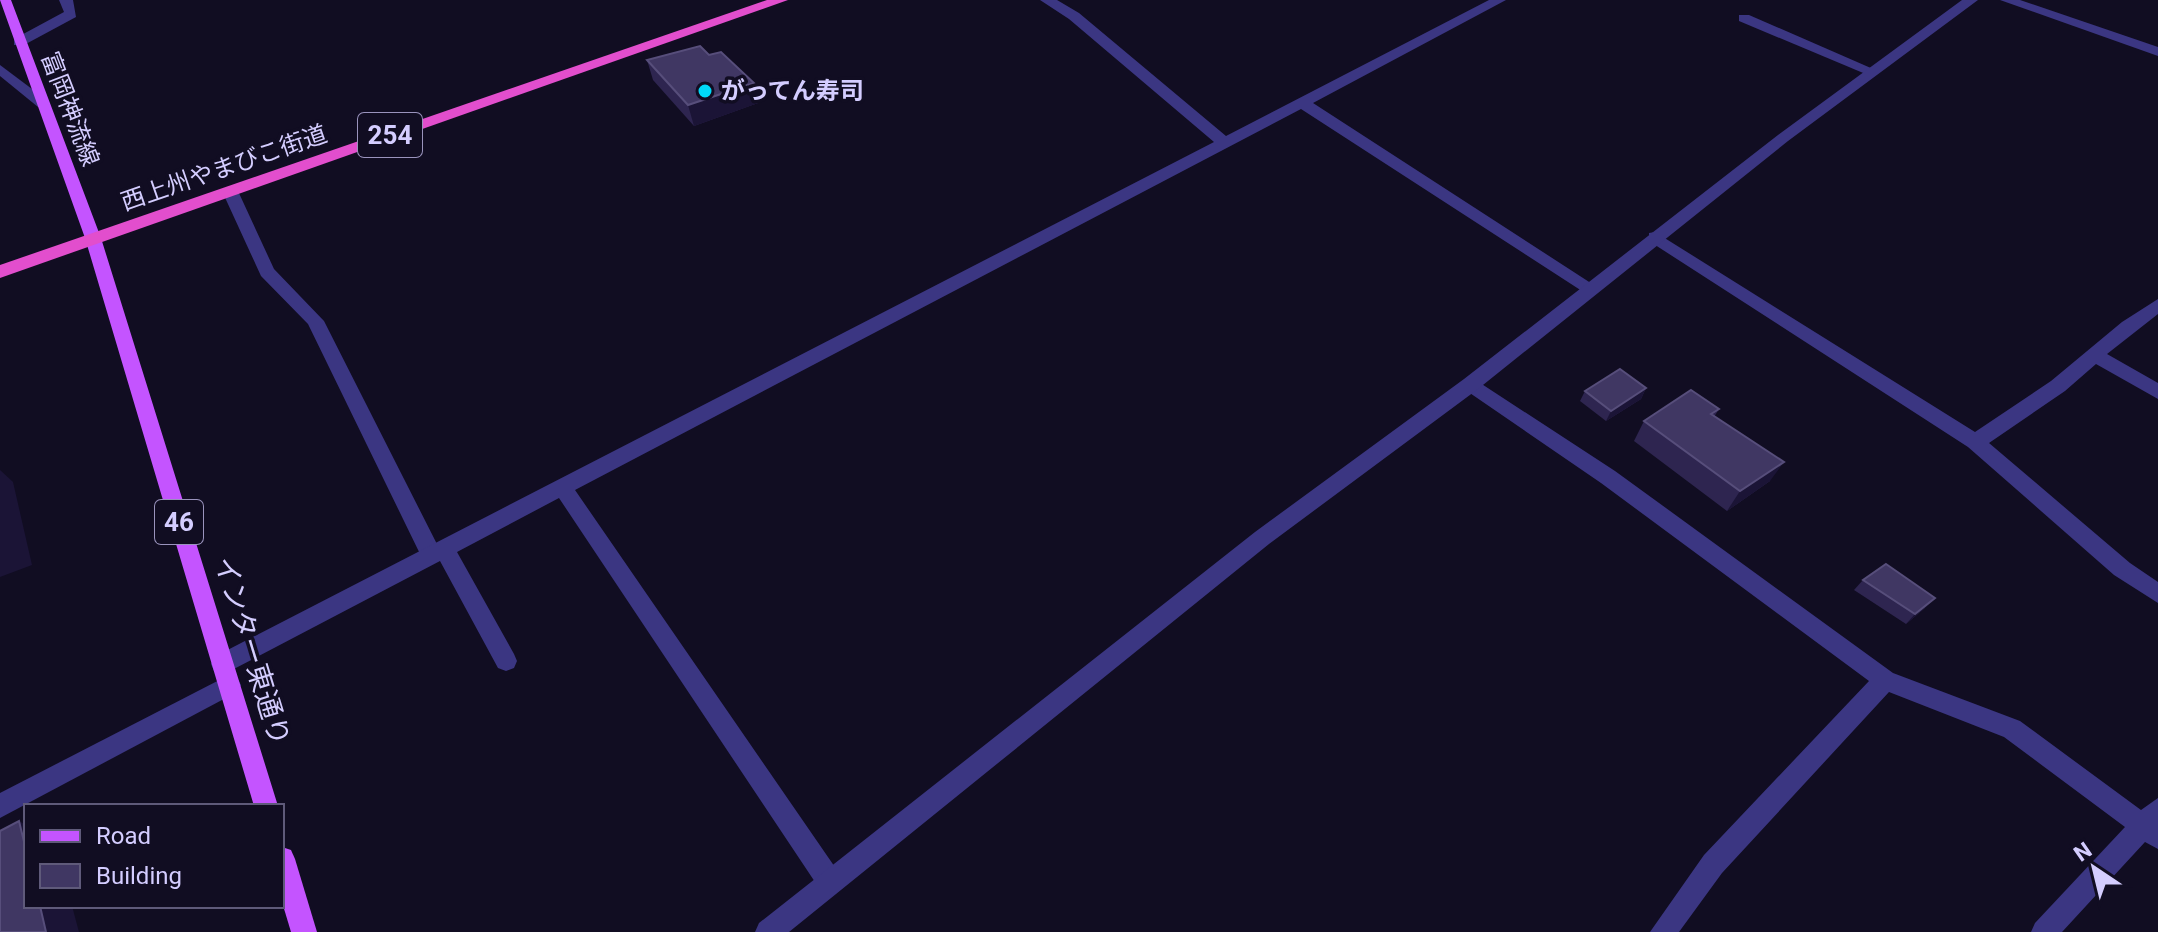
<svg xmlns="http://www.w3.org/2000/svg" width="2158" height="932" viewBox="0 0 2158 932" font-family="Roboto,'Noto Sans JP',sans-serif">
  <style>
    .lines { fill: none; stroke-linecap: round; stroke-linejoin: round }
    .service { fill: #3b3682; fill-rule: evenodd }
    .minor { fill: #3b3682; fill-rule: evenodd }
    .tertiary { fill: #3b3682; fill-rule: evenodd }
    .primary { fill: #c454ff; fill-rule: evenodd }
    .trunk { fill: #e24ecd; fill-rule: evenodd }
    .wall { fill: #2e2550 }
    .shaded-wall { fill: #1b1436 }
    .building { fill: #403763; stroke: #574e7b; stroke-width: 2 }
    .poi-dot { fill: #00d9f8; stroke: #110d22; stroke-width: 3 }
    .labels { text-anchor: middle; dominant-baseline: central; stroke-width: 7; stroke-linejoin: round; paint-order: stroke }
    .far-poi-label { font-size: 24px; font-weight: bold; fill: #d4cdff; stroke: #110d22; text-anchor: start }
    .far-street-label { font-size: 24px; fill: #d4cdff; stroke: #110d22 }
    .shield { fill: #110d22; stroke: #9a93bd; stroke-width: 2 }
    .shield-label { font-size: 26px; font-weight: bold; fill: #d4cdff }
    .street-label { font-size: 28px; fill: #d4cdff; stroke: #110d22 }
  </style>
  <rect width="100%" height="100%" fill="#110d22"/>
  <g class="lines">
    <g class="service">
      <path d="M 1739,15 L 1749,15 L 1880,72 L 1868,75 L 1739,21 Z"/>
      <path d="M 230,186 L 238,191 L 274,269 L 324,321 L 442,554 L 439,560 L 431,563 L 423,560 L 308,324 L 261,276 L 222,191 Z"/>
    </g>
    <g class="minor">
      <path d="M 59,0 L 73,0 L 76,17 L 24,45 L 14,45 L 14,39 L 64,12 Z"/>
      <path d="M 1040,0 L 1057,0 L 1079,13 L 1226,136 L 1489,0 L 1506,0 L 1313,103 L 1600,289 L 1591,295 L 1585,293 L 1301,109 L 575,490 L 839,873 L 843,882 L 839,891 L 830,895 L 821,891 L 559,498 L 457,552 L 514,654 L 517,661 L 514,668 L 506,671 L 498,668 L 440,561 L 230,671 L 222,674 L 214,671 L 211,664 L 214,657 L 1214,142 L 1069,19 Z"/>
      <path d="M 2000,0 L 2020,0 L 2158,47 L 2158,56 Z"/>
      <path d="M 0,65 L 48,101 L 48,107 L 38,107 L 0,76 Z"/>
      <path d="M 1655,232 L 1975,432 L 2051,381 L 2122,322 L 2158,299 L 2158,314 L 2107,354 L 2158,383 L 2158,399 L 2096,364 L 2065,391 L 1989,443 L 2130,563 L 2158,582 L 2158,603 L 2114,575 L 1968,447 L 1649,241 L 1649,233 Z"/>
      <path d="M 1471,377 L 1615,471 L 1893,673 L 2020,721 L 2141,810 L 2158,798 L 2158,849 L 2145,842 L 2062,932 L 2031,932 L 2035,923 L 2125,827 L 2004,737 L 1889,692 L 1722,873 L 1679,932 L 1650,932 L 1704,855 L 1869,681 L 1601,483 L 1464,389 L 1462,384 Z"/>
      <path d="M 229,675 L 237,678 L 241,685 L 237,692 L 0,818 L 0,793 Z"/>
    </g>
    <path class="tertiary" d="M 1962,0 L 1978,0 L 1788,141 L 1478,389 L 1269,544 L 789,932 L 755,932 L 759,923 L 1255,532 L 1464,379 L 1778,135 Z"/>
    <g class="primary">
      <path d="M 0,0 L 11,0 L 101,238 L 278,806 L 254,806 L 85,238 Z"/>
      <path d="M 282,847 L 291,850 L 295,859 L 317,932 L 291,932 L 282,902 Z"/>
    </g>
    <path class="trunk" d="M 767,0 L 788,0 L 0,278 L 0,265 Z"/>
  </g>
  <g class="wall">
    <path d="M 709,55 L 758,103 L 694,126 L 653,80 L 647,60 Z"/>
    <path d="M 1646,388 L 1641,399 L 1606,421 L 1580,401 L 1585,391 Z"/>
    <path d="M 1719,409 L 1714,417 L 1770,481 L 1727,511 L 1634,441 L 1644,421 Z"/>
    <path d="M 1863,580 L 1925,608 L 1906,624 L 1854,590 Z"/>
  </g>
  <g class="shaded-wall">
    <path d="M 754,83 L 758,103 L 694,126 L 688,105 Z"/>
    <path d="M 1646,388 L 1641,399 L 1606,421 L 1611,411 Z"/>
    <path d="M 1784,462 L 1770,481 L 1727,511 L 1740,491 Z"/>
    <path d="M 0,470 L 13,482 L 32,565 L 0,577 Z"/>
    <path d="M 1935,598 L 1925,608 L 1906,624 L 1915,614 Z"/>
    <path d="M 19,821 L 26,825 L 26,850 Z"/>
    <path d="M 40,906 L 72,906 L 79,932 L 46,932 Z"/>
  </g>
  <g class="building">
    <path d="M 700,46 L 709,55 L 721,52 L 754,83 L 688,105 L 647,60 Z"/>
    <path d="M 1620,369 L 1646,388 L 1611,411 L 1585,391 Z"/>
    <path d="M 1691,390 L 1719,409 L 1711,414 L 1784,462 L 1740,491 L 1644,421 Z"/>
    <path d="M 1886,564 L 1935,598 L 1915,614 L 1863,580 Z"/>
    <path d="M 19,821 L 26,850 L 26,906 L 40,906 L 46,932 L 0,932 L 0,831 Z"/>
  </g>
  <circle class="poi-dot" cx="705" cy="91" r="8"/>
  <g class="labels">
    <g class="far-poi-label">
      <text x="721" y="91">がってん寿司</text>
    </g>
    <g class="far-street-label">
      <text transform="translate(70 109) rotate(69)">富岡神流線</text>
      <text transform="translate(224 168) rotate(-19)">西上州やまびこ街道</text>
    </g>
    <g class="shield">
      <rect x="358" y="113" width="64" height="44" rx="6"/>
      <rect x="155" y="500" width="48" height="44" rx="6"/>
    </g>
    <g class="shield-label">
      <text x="390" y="135">254</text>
      <text x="179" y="522">46</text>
    </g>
    <g class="street-label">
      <text transform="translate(252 651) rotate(73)">インター東通り</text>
    </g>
  </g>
  <rect x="24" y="804" width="260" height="104" fill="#110d22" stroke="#5f5a7a" stroke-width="2"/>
  <rect x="40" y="830" width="40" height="12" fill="#c454ff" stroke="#5f5a7a" stroke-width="2"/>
  <text x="96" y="844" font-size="24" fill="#d4cdff">Road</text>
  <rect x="40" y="864" width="40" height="24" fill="#403763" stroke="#5f5a7a" stroke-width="2"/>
  <text x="96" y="884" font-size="24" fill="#d4cdff">Building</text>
  <g transform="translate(2094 868) rotate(325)" stroke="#110d22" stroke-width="6" paint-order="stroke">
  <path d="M0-6L14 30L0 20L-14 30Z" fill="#d4cdff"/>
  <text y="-12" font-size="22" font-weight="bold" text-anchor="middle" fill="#d4cdff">N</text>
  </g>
</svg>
